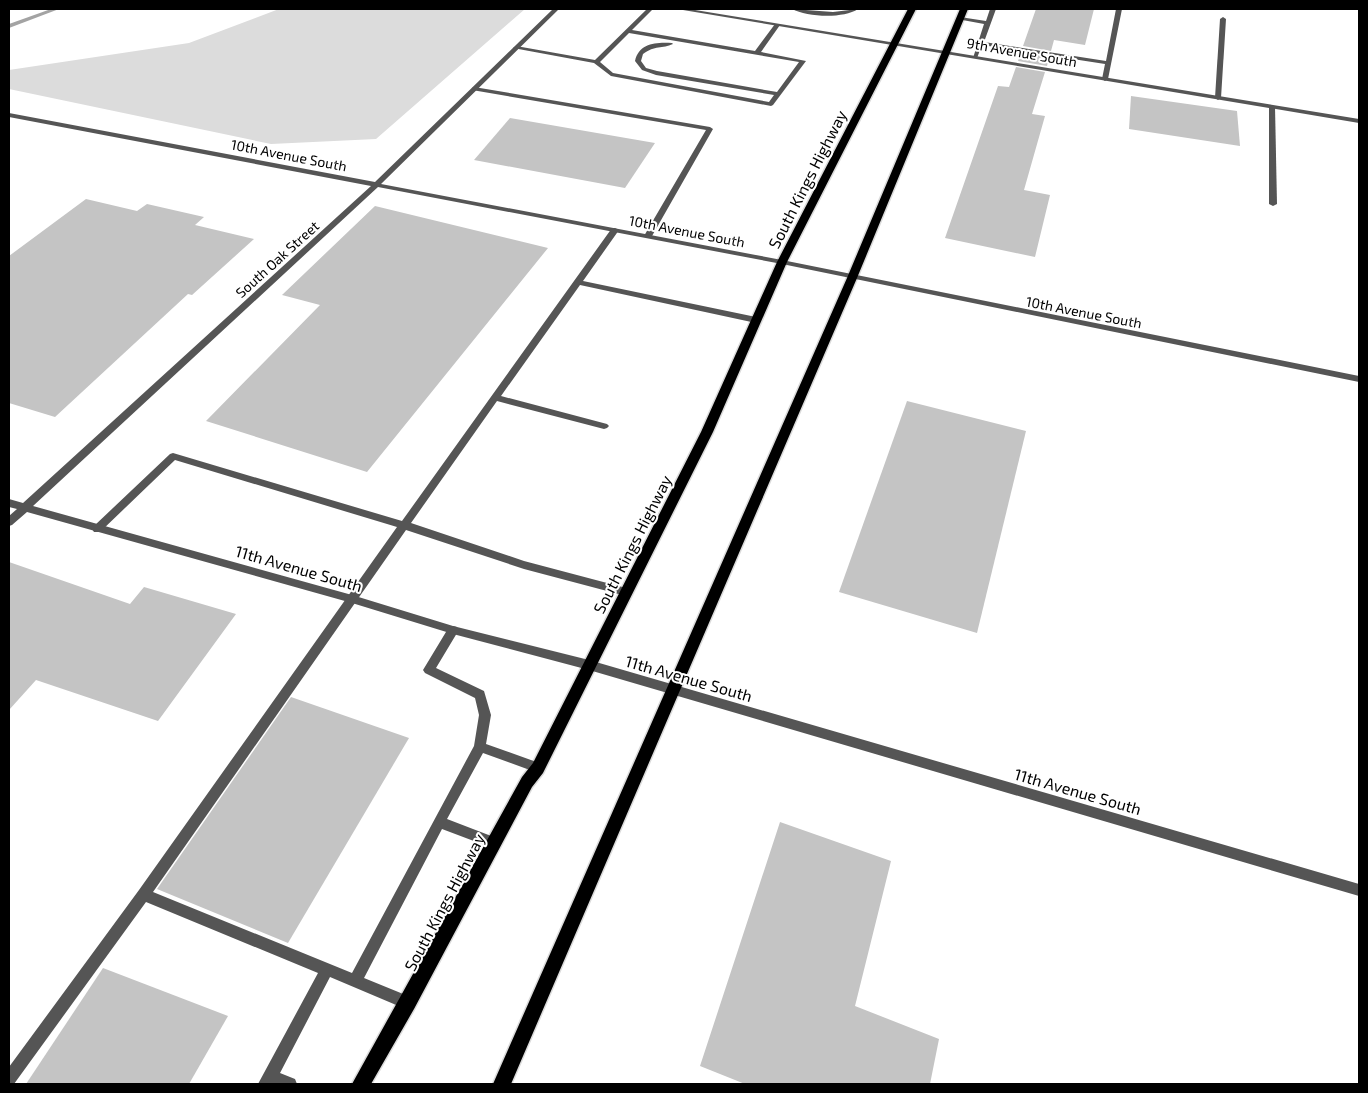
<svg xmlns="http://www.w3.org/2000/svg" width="1368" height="1093" viewBox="0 0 1368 1093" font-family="'Exo 2',sans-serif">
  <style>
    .green { fill: #dcdcdc }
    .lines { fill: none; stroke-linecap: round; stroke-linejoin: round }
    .stream { fill: #a3a3a3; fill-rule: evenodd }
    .building { fill: #c4c4c4 }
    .primary-casing { stroke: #dbdbdb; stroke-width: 3 }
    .service { fill: #555; fill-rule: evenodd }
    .minor { fill: #555; fill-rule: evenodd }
    .tertiary { fill: #555; fill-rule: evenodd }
    .primary { fill: #000; fill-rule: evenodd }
    .labels { text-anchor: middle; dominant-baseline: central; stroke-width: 4; stroke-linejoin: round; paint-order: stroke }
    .far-street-label { font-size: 14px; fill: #000; stroke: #fff }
    .street-label { font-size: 16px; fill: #000; stroke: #fff }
  </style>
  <rect width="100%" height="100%" fill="#fff"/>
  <path class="green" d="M 279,9 L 525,9 L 376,139 L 271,144 L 9,89 L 9,70 L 189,43 Z"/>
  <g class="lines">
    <path class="stream" d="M 51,9 L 59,9 L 9,28 L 9,24 Z"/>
  </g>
  <g class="building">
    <path d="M 1036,9 L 1094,9 L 1085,45 L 1054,40 L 1051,51 L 1023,46 Z"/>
    <path d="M 1021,53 L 1049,57 L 1047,66 L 1018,61 Z"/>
    <path d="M 1016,67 L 1045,72 L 1032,114 L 1045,116 L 1024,190 L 1050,195 L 1035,257 L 945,238 L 998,86 L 1009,87 Z"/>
    <path d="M 1131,96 L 1237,111 L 1240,146 L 1129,129 Z"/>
    <path d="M 510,118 L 655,143 L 625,188 L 474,160 Z"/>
    <path d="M 86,199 L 137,211 L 147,204 L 204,217 L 195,225 L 254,239 L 192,295 L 188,294 L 55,417 L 9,403 L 9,256 Z"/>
    <path d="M 375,206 L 548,248 L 367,472 L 206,421 L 320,305 L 282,295 Z"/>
    <path d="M 907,401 L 1026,431 L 977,633 L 839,592 Z"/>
    <path d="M 9,562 L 130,604 L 144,587 L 236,614 L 158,721 L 36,680 L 9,710 Z"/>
    <path d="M 291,697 L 409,738 L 288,943 L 157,889 Z"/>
    <path d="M 780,822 L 891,861 L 855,1006 L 939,1039 L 930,1084 L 745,1084 L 700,1066 Z"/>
    <path d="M 103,968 L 228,1016 L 189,1084 L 26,1084 Z"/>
  </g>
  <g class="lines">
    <g class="primary-casing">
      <g id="primary">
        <path d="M 908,9 L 916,9 L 787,262 L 713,432 L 543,773 L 532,787 L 414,1009 L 371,1084 L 352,1084 L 522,777 L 533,763 L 701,432 L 777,262 Z"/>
        <path d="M 960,9 L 968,9 L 857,278 L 511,1084 L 493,1084 L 847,278 Z"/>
      </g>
    </g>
    <g class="service">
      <path d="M 647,9 L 653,9 L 632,30 L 755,51 L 775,24 L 779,24 L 780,25 L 761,52 L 806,61 L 773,105 L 771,106 L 611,76 L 594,63 L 513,48 L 516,46 L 595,60 ZM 629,33 L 799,62 L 777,92 L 657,71 L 646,68 L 641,61 L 643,54 C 655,45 662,49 673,44 L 672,43 C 656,42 639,43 635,61 L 642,70 L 656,75 L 774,95 L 769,102 L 613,73 L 600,62 Z"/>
      <path d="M 792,9 L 833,12 L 858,9 C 843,19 807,17 792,9 Z"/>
      <path d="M 990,9 L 996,9 L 984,42 L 1106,61 L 1116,9 L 1122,9 L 1108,79 L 1105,81 L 1102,79 L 1105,64 L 982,45 L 977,58 L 973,58 L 984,24 L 957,19 L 960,17 L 986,21 Z"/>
      <path d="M 474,87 L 710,127 L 713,129 L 652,236 L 648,238 L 644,236 L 706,130 L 472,90 L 472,88 Z"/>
      <path d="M 1272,105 L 1275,107 L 1277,204 L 1273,206 L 1269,204 L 1269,107 Z"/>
      <path d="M 612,228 L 615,228 L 619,230 L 583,281 L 756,317 L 760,320 L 756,323 L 580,285 L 501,396 L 607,424 L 609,426 L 607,428 L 604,429 L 497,401 L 411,523 L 524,561 L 626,588 L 630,589 L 631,592 L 630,595 L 626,596 L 524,569 L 406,530 L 153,892 L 352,973 L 474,746 L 479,715 L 475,698 L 425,673 L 423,670 L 449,627 L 453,626 L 457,627 L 458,630 L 457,633 L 436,668 L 484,691 L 491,715 L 486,744 L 542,764 L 544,768 L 542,772 L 538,773 L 483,753 L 447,819 L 499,839 L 501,843 L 499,847 L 495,849 L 442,829 L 364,978 L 413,998 L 415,1003 L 413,1008 L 408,1010 L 330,977 L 280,1073 L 295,1079 L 297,1084 L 258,1084 L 318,973 L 146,902 L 14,1084 L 9,1084 L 9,1067 L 139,890 L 397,527 L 175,460 L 100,532 L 94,532 L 92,529 L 94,526 L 170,454 L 173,453 L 402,521 Z"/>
    </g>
    <g class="minor">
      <path d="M 553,9 L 559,9 L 381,184 L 782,260 L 1359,376 L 1359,382 L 782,264 L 378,187 L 33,506 L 352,595 L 453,626 L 589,660 L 1359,884 L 1359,896 L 589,670 L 453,634 L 352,603 L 27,512 L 12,525 L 9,526 L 9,516 L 17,509 L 9,507 L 9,499 L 23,503 L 371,186 L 9,117 L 9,113 L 375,182 Z"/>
      <path d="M 1223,17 L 1226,19 L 1221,98 L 1218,100 L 1215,98 L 1220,19 Z"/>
    </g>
    <path class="tertiary" d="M 677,9 L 689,9 L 1359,119 L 1359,123 Z"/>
    <use href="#primary" class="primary"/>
  </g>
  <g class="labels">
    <g class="far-street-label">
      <text transform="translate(1022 52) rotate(10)">9th Avenue South</text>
      <text transform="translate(289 155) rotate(11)">10th Avenue South</text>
      <text transform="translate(687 231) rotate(11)">10th Avenue South</text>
      <text transform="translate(277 259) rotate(-42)">South Oak Street</text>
      <text transform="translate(1084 312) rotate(11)">10th Avenue South</text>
    </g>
    <g class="street-label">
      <text transform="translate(807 179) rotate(-63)">South Kings Highway</text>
      <text transform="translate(632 544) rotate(-63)">South Kings Highway</text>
      <text transform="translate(299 568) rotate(16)">11th Avenue South</text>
      <text transform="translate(689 678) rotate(16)">11th Avenue South</text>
      <text transform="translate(1078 791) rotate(16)">11th Avenue South</text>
      <text transform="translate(444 902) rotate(-62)">South Kings Highway</text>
    </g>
  </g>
  <rect width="1368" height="1093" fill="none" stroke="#000000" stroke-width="20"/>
</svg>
